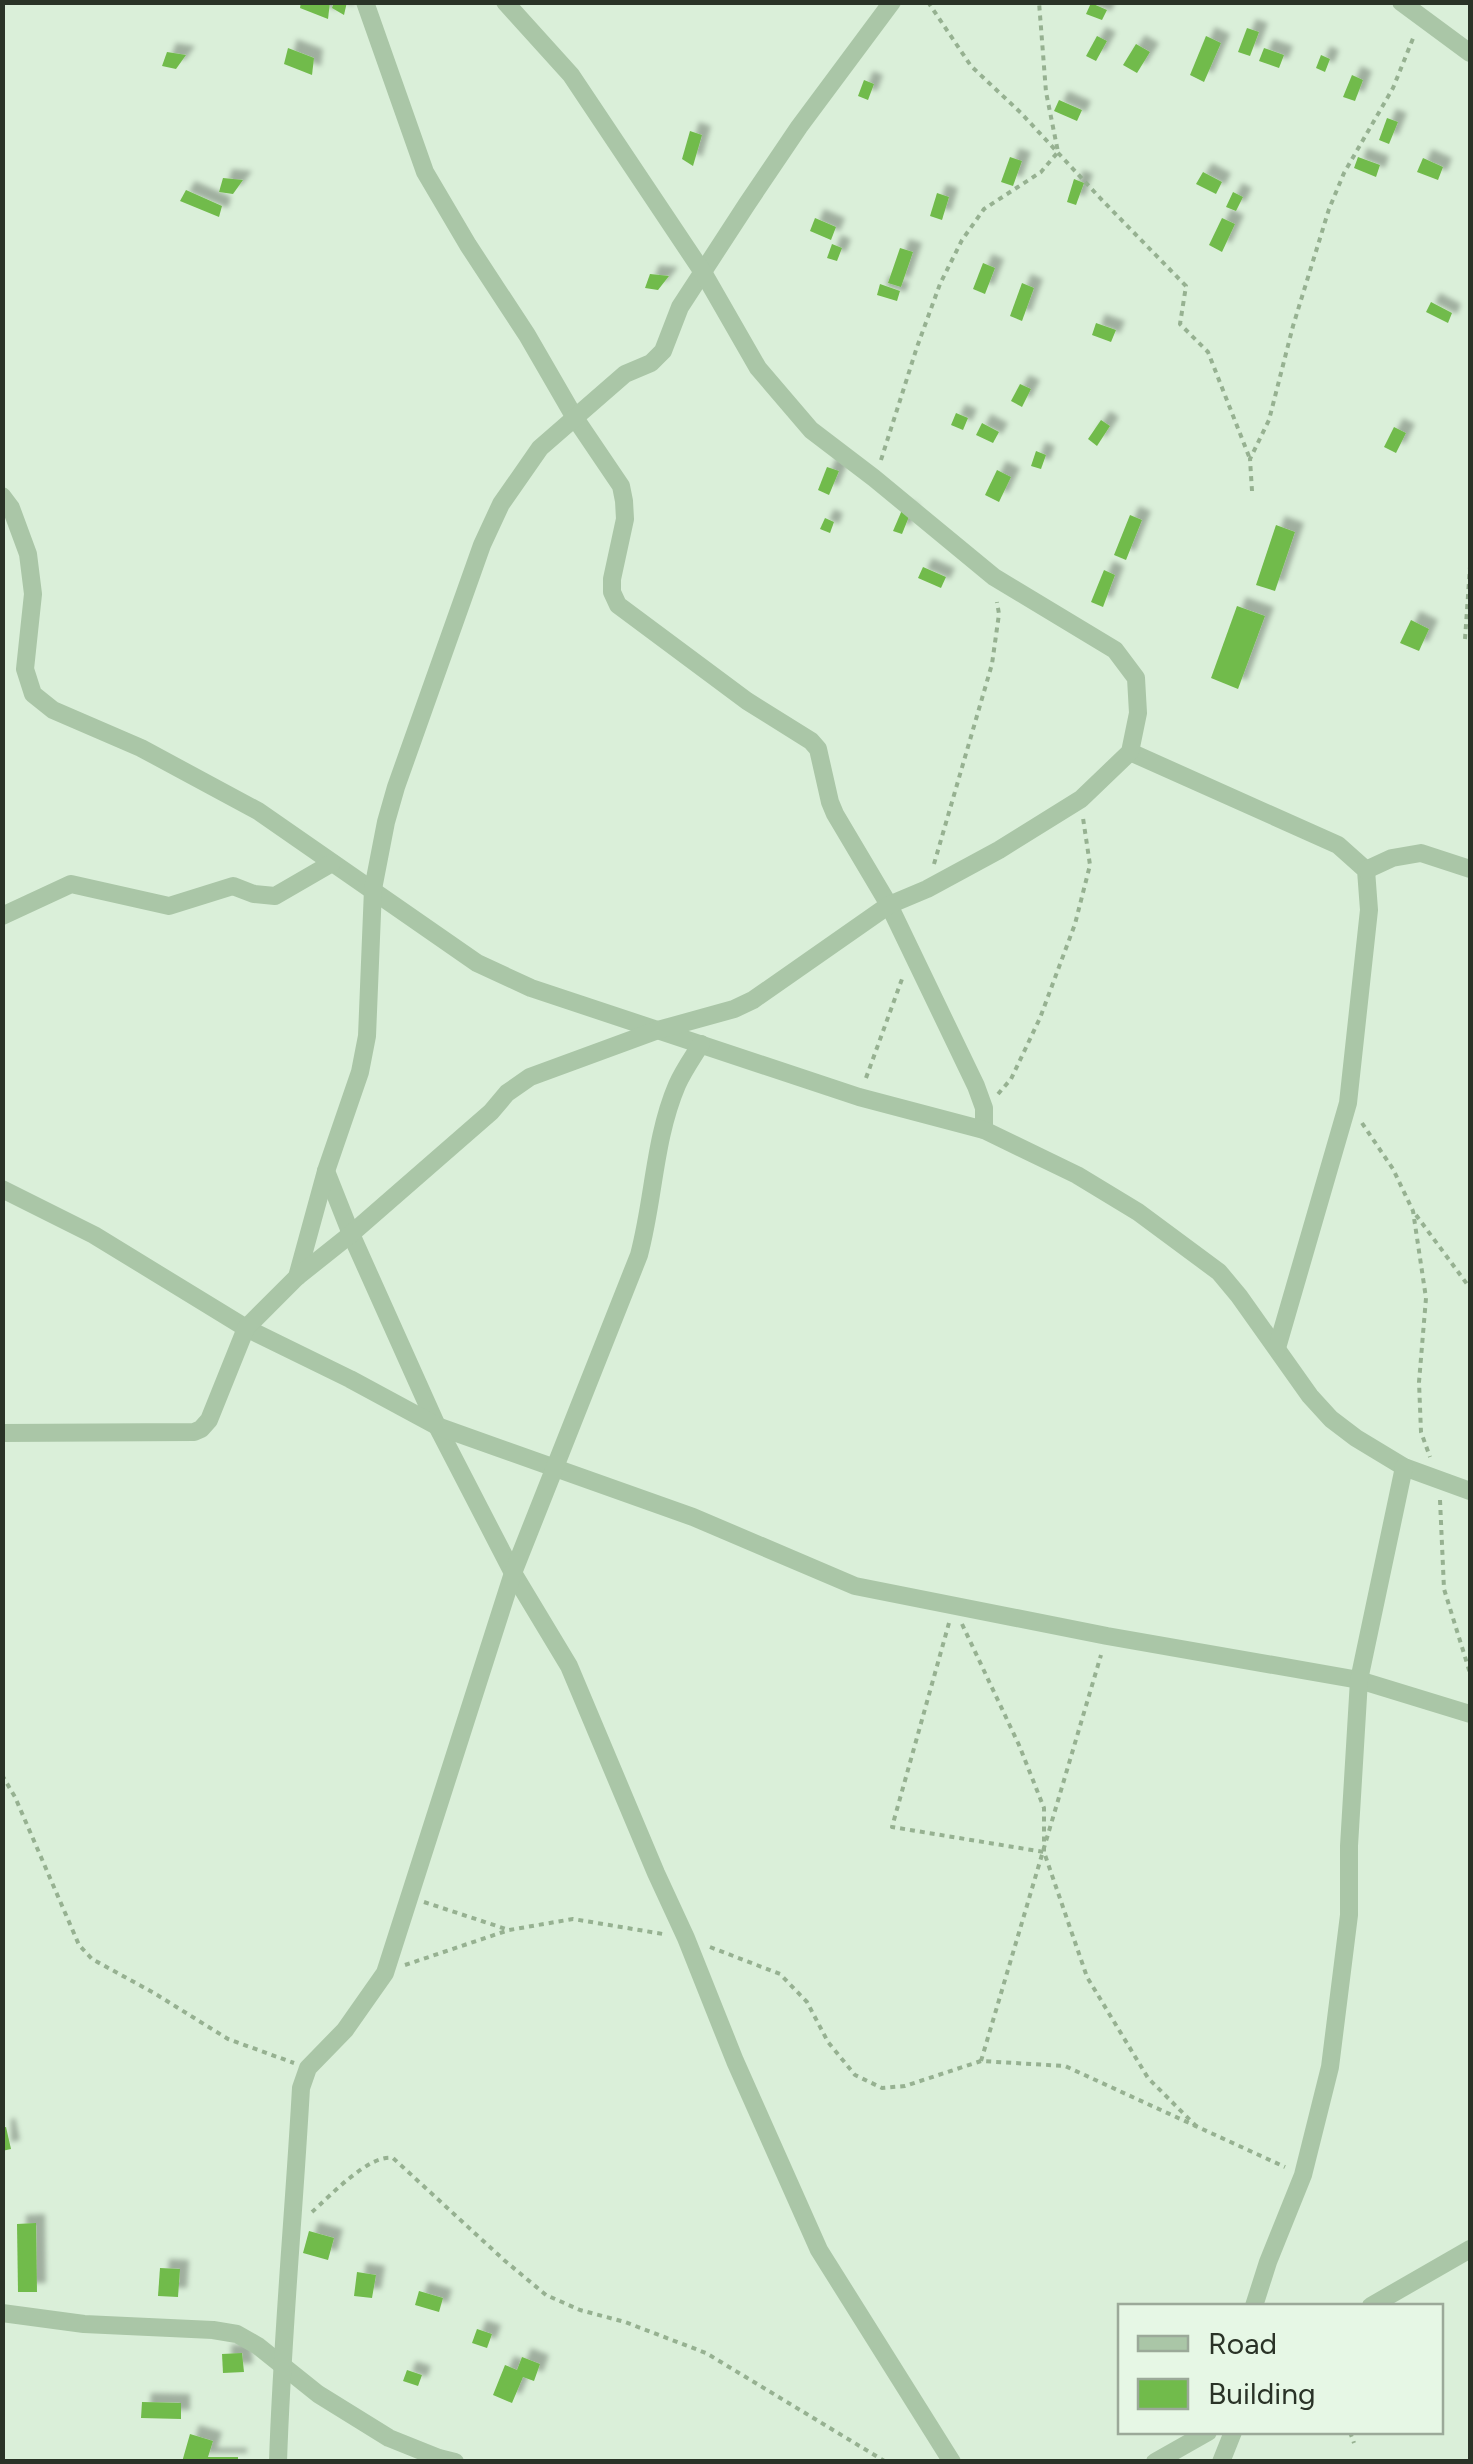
<svg xmlns="http://www.w3.org/2000/svg" width="1473" height="2464" viewBox="0 0 1473 2464" font-family="Figtree,sans-serif">
  <style>
    .building { fill: #71bb4b; filter: url(#shadow) }
    .lines { fill: none; stroke-linecap: round; stroke-linejoin: round }
    .path { stroke: #96b191; stroke-width: 4; stroke-dasharray: 5 5; stroke-linecap: butt }
    .minor { stroke: #aac6a7; stroke-width: 18 }
  </style>
  <defs>
    <filter id="shadow"><feDropShadow dx="9" dy="-9" stdDeviation="2.5" flood-color="#0004"/></filter>
  </defs>
  <rect width="100%" height="100%" fill="#daefd9"/>
  <g class="building">
    <path d="M 301,2 L 330,2 L 328,19 L 300,8 Z"/>
    <path d="M 334,2 L 347,2 L 344,15 L 332,8 Z"/>
    <path d="M 1091,3 L 1107,10 L 1102,20 L 1086,14 Z"/>
    <path d="M 1247,28 L 1259,32 L 1250,56 L 1238,52 Z"/>
    <path d="M 1097,36 L 1107,41 L 1096,61 L 1086,56 Z"/>
    <path d="M 1206,36 L 1221,43 L 1204,82 L 1190,75 Z"/>
    <path d="M 1136,44 L 1150,52 L 1137,73 L 1123,65 Z"/>
    <path d="M 288,48 L 314,58 L 312,75 L 284,64 Z"/>
    <path d="M 1264,48 L 1284,55 L 1279,68 L 1259,61 Z"/>
    <path d="M 167,52 L 186,55 L 176,69 L 162,66 Z"/>
    <path d="M 1321,55 L 1330,59 L 1325,72 L 1316,68 Z"/>
    <path d="M 1352,75 L 1363,80 L 1355,101 L 1343,97 Z"/>
    <path d="M 864,80 L 874,84 L 868,100 L 858,96 Z"/>
    <path d="M 1059,100 L 1082,110 L 1077,121 L 1054,111 Z"/>
    <path d="M 1387,118 L 1398,122 L 1389,144 L 1379,140 Z"/>
    <path d="M 690,131 L 702,135 L 693,166 L 682,159 Z"/>
    <path d="M 1010,157 L 1022,161 L 1013,186 L 1001,182 Z"/>
    <path d="M 1358,157 L 1380,165 L 1376,177 L 1354,168 Z"/>
    <path d="M 1423,158 L 1443,167 L 1438,180 L 1417,172 Z"/>
    <path d="M 1203,172 L 1222,182 L 1216,194 L 1196,184 Z"/>
    <path d="M 223,178 L 243,180 L 233,194 L 219,192 Z"/>
    <path d="M 1074,179 L 1084,183 L 1076,205 L 1067,202 Z"/>
    <path d="M 186,190 L 222,206 L 219,217 L 180,201 Z"/>
    <path d="M 1233,192 L 1243,197 L 1236,211 L 1226,207 Z"/>
    <path d="M 937,193 L 949,197 L 942,220 L 930,216 Z"/>
    <path d="M 815,218 L 836,227 L 831,240 L 810,231 Z"/>
    <path d="M 1222,218 L 1235,224 L 1222,252 L 1209,245 Z"/>
    <path d="M 832,244 L 842,248 L 837,261 L 827,258 Z"/>
    <path d="M 900,248 L 913,252 L 901,287 L 888,283 Z"/>
    <path d="M 983,263 L 995,268 L 985,294 L 973,289 Z"/>
    <path d="M 650,274 L 669,276 L 658,290 L 645,288 Z"/>
    <path d="M 1022,283 L 1034,288 L 1022,321 L 1010,316 Z"/>
    <path d="M 880,284 L 900,291 L 897,301 L 877,295 Z"/>
    <path d="M 1431,302 L 1452,313 L 1448,323 L 1426,312 Z"/>
    <path d="M 1096,323 L 1116,330 L 1111,342 L 1092,335 Z"/>
    <path d="M 1020,384 L 1031,389 L 1022,407 L 1011,401 Z"/>
    <path d="M 956,413 L 968,418 L 963,430 L 951,425 Z"/>
    <path d="M 1101,420 L 1110,426 L 1097,446 L 1088,439 Z"/>
    <path d="M 982,423 L 999,432 L 993,443 L 976,435 Z"/>
    <path d="M 1394,427 L 1406,433 L 1396,453 L 1384,447 Z"/>
    <path d="M 1036,451 L 1046,455 L 1041,469 L 1031,466 Z"/>
    <path d="M 827,467 L 839,471 L 829,495 L 818,490 Z"/>
    <path d="M 997,470 L 1011,477 L 999,502 L 985,495 Z"/>
    <path d="M 902,510 L 910,514 L 902,534 L 893,531 Z"/>
    <path d="M 1130,515 L 1142,520 L 1126,560 L 1114,555 Z"/>
    <path d="M 825,518 L 834,522 L 830,533 L 820,529 Z"/>
    <path d="M 1276,525 L 1295,532 L 1275,591 L 1256,585 Z"/>
    <path d="M 923,567 L 946,577 L 941,588 L 918,578 Z"/>
    <path d="M 1104,570 L 1115,575 L 1103,607 L 1091,602 Z"/>
    <path d="M 1237,606 L 1265,616 L 1238,689 L 1211,678 Z"/>
    <path d="M 1411,620 L 1429,629 L 1419,651 L 1400,643 Z"/>
    <path d="M 6,2127 L 11,2149 L 2,2151 L 2,2128 Z"/>
    <path d="M 36,2223 L 37,2292 L 18,2292 L 17,2224 Z"/>
    <path d="M 309,2231 L 334,2238 L 328,2260 L 303,2253 Z"/>
    <path d="M 160,2268 L 180,2269 L 178,2297 L 158,2296 Z"/>
    <path d="M 357,2272 L 376,2275 L 372,2298 L 354,2296 Z"/>
    <path d="M 419,2291 L 443,2298 L 439,2312 L 415,2305 Z"/>
    <path d="M 477,2329 L 492,2334 L 487,2348 L 472,2343 Z"/>
    <path d="M 242,2353 L 244,2372 L 223,2373 L 222,2354 Z"/>
    <path d="M 522,2357 L 540,2364 L 534,2381 L 523,2377 L 512,2403 L 493,2395 L 505,2365 L 517,2370 Z"/>
    <path d="M 407,2370 L 422,2375 L 418,2386 L 403,2381 Z"/>
    <path d="M 142,2402 L 181,2403 L 181,2419 L 141,2418 Z"/>
    <path d="M 190,2434 L 213,2441 L 208,2457 L 238,2457 L 238,2462 L 182,2462 Z"/>
  </g>
  <g class="lines">
    <g class="path">
      <path d="M 928,2 L 971,66 L 1021,113 L 1101,199 L 1186,286 L 1180,324 L 1208,352 L 1250,459"/>
      <path d="M 881,460 L 917,347 L 940,284 L 962,240 L 984,209 L 1041,172 L 1058,152 L 1046,92 L 1039,2"/>
      <path d="M 1252,491 L 1250,459 L 1269,420 L 1293,326 L 1329,209 L 1344,173 L 1393,88 L 1414,36"/>
      <path d="M 1465,639 L 1470,567"/>
      <path d="M 934,864 L 992,664 L 999,614 L 997,602"/>
      <path d="M 866,1078 L 902,979"/>
      <path d="M 998,1094 L 1011,1079 L 1040,1018 L 1075,924 L 1090,865 L 1083,818"/>
      <path d="M 1362,1123 L 1393,1169 L 1413,1211 L 1426,1298 L 1419,1382 L 1421,1432 L 1430,1457"/>
      <path d="M 1416,1215 L 1470,1288"/>
      <path d="M 1440,1500 L 1444,1589 L 1470,1673"/>
      <path d="M 949,1623 L 892,1827 L 1044,1852 L 1087,1977 L 1148,2078 L 1197,2127"/>
      <path d="M 962,1624 L 1019,1745 L 1044,1808 L 1044,1852"/>
      <path d="M 2,1775 L 15,1797 L 79,1945 L 92,1959 L 154,1993 L 228,2039 L 294,2063"/>
      <path d="M 424,1902 L 509,1930"/>
      <path d="M 710,1947 L 780,1974 L 807,2002 L 828,2042 L 855,2075 L 882,2088 L 905,2086 L 981,2061 L 1065,2066 L 1285,2167"/>
      <path d="M 405,1965 L 509,1930 L 573,1919 L 663,1934"/>
      <path d="M 981,2061 L 1101,1655"/>
      <path d="M 312,2212 C 330,2196 369,2154 393,2158 L 504,2260 L 546,2295 L 580,2310 L 625,2322 L 706,2353 L 886,2462"/>
      <path d="M 1350,2432 L 1354,2443"/>
    </g>
    <g class="minor">
      <path d="M 365,2 L 425,172 L 468,245 L 527,335 L 575,418 L 621,486 L 624,501 L 625,519 L 612,579 L 612,592 L 618,605 L 747,701 L 811,741 L 818,749 L 830,802 L 835,814 L 889,905 L 976,1086 L 984,1108 L 984,1130"/>
      <path d="M 1401,2 L 1470,53"/>
      <path d="M 2,496 L 11,508 L 28,554 L 33,594 L 25,669 L 33,694 L 53,710 L 141,748 L 258,811 L 477,963 L 531,988 L 859,1097 L 984,1130 L 1077,1175 L 1138,1212 L 1219,1272 L 1239,1296 L 1310,1396 L 1331,1419 L 1356,1438 L 1404,1467 L 1470,1491"/>
      <path d="M 1130,752 L 1338,845 L 1366,870 L 1369,910 L 1348,1103 L 1277,1348"/>
      <path d="M 1366,870 L 1392,858 L 1421,853 L 1470,869"/>
      <path d="M 2,916 L 71,884 L 169,906 L 233,886 L 254,894 L 275,896 L 332,863"/>
      <path d="M 326,1171 L 351,1234 L 437,1426 L 513,1573 L 569,1666 L 656,1873 L 686,1938 L 735,2061 L 819,2250 L 952,2462"/>
      <path d="M 2,1189 L 94,1235 L 246,1328 L 350,1379 L 437,1426 L 693,1517 L 855,1586 L 1107,1636 L 1359,1680 L 1470,1714"/>
      <path d="M 297,1277 L 326,1171 L 360,1072 L 367,1036 L 373,889 L 386,822 L 396,787 L 482,545 L 501,504 L 540,448 L 625,374 L 651,363 L 663,351 L 680,307 L 747,204 L 799,127 L 892,2"/>
      <path d="M 2,1433 L 194,1432 L 201,1429 L 209,1420 L 246,1328 L 297,1277 L 351,1234 L 491,1112 L 507,1093 L 530,1077 L 658,1030 L 734,1009 L 753,1000 L 889,905 L 927,889 L 999,850 L 1081,799 L 1130,752 L 1138,713 L 1136,678 L 1115,650 L 994,577 L 874,478 L 811,430 L 758,368 L 704,274 L 571,75 L 505,2"/>
      <path d="M 1254,2306 L 1268,2262 L 1303,2175 L 1330,2067 L 1349,1915 L 1349,1846 L 1359,1680 L 1404,1467"/>
      <path d="M 1371,2306 L 1470,2249"/>
      <path d="M 2,2313 L 84,2324 L 213,2330 L 237,2334 L 258,2346 L 318,2394 L 389,2438 L 439,2458 L 455,2462"/>
      <path d="M 278,2462 C 282,2337 294,2213 301,2088 L 308,2068 L 345,2030 L 385,1973 L 513,1573 L 639,1255 C 654,1199 654,1139 677,1085 C 683,1071 693,1057 701,1044"/>
      <path d="M 1155,2462 L 1208,2432"/>
      <path d="M 1221,2462 L 1233,2432"/>
    </g>
  </g>
  <rect width="1473" height="2464" fill="none" stroke="#2a3327" stroke-width="10"/>
  <rect x="1118" y="2304" width="325" height="130" fill="#e6f7e5" stroke="#9ba999" stroke-width="2.5"/>
  <rect x="1138" y="2336" width="50" height="15" fill="#aac6a7" stroke="#9ba999" stroke-width="2.5"/>
  <text x="1208" y="2354" font-size="30" fill="#2a3327">Road</text>
  <rect x="1138" y="2379" width="50" height="30" fill="#71bb4b" stroke="#9ba999" stroke-width="2.5"/>
  <text x="1208" y="2404" font-size="30" fill="#2a3327">Building</text>
</svg>
